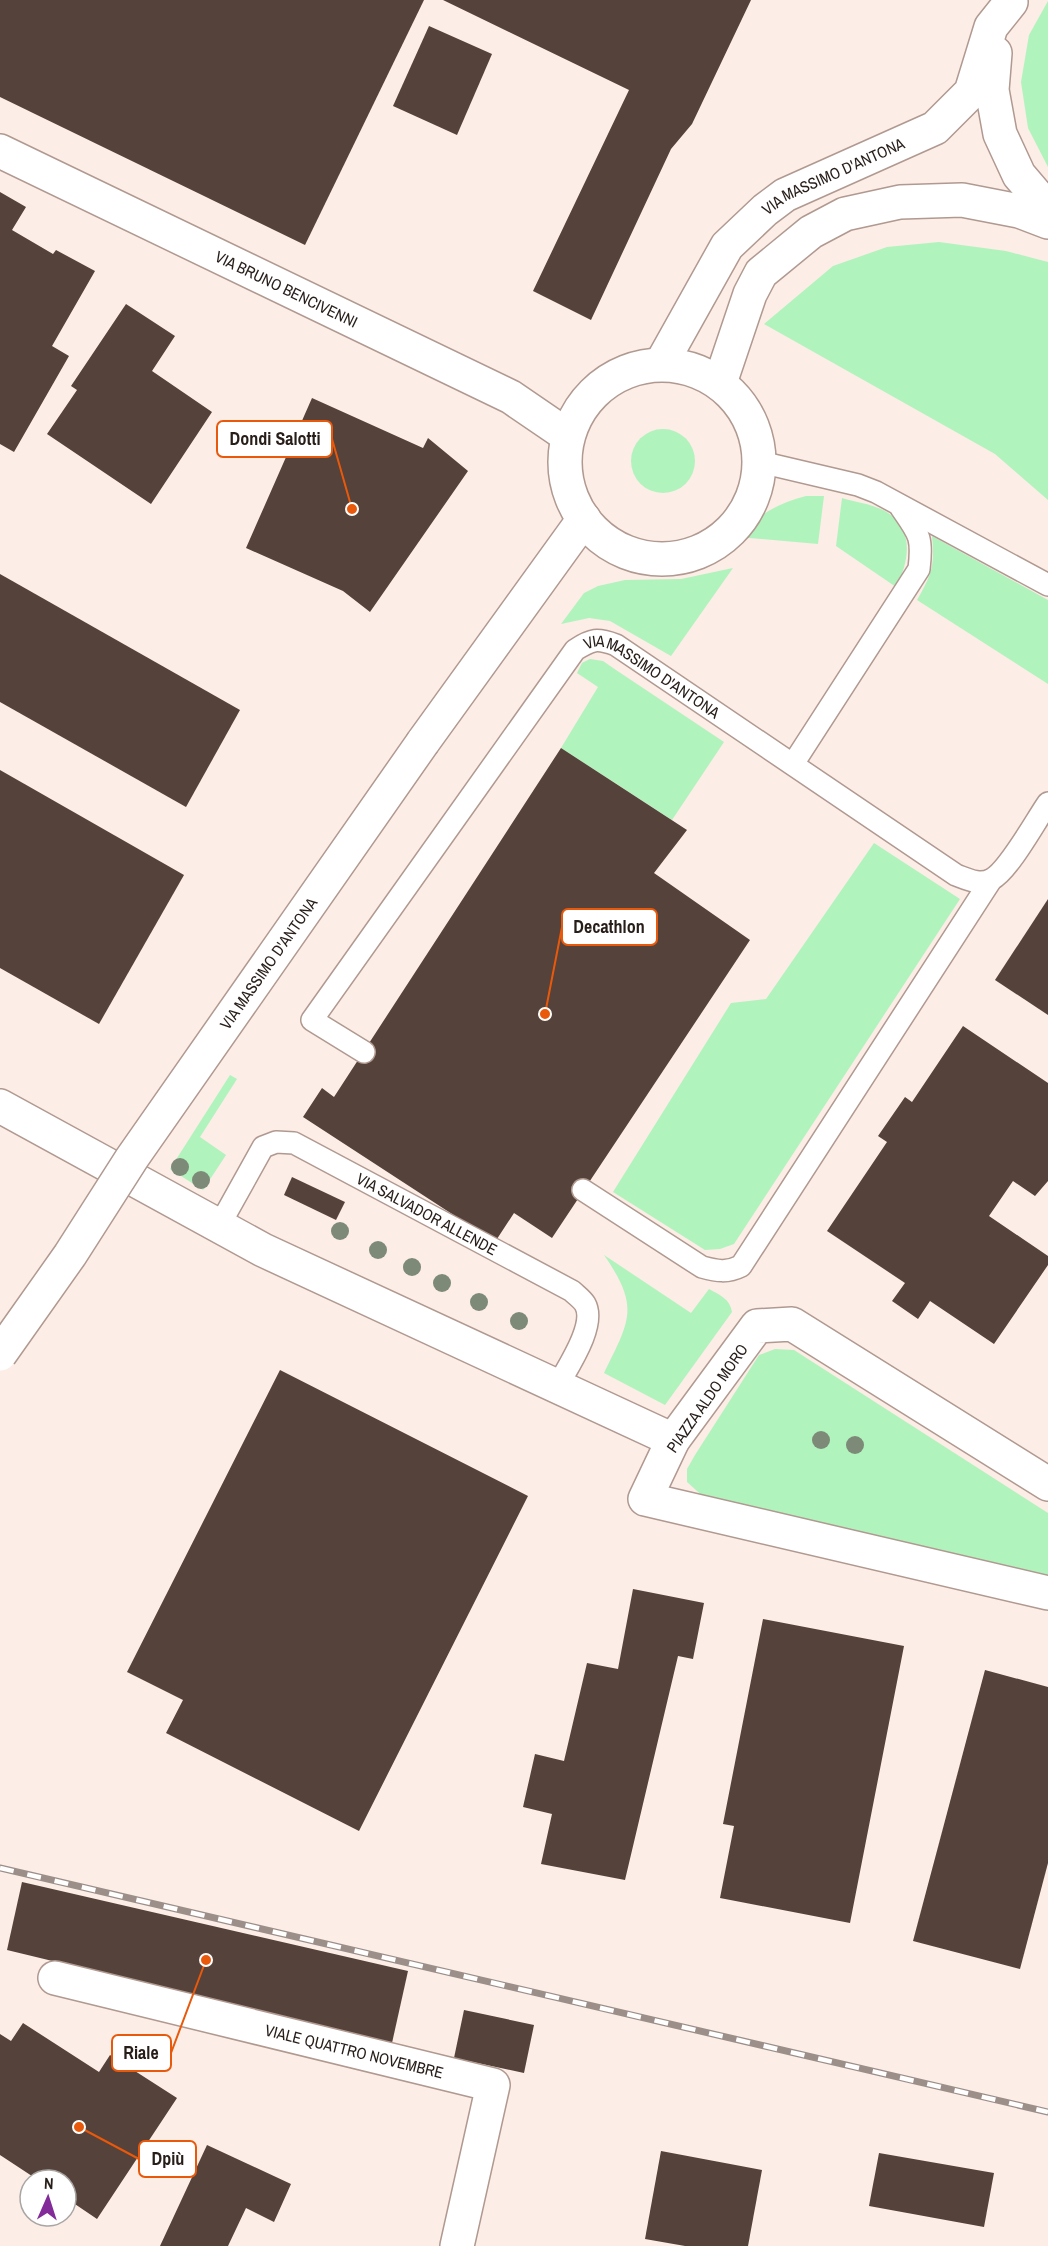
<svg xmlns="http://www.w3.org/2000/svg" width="1048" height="2246" viewBox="0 0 1048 2246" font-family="'Archivo Narrow',sans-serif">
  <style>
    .green { fill: #b1f3bd }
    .building { fill: #55423a }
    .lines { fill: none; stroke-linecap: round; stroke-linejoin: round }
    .service-casing { stroke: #b09990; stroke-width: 24 }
    .minor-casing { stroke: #b09990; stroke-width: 36 }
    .tertiary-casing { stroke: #b09990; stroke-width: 36 }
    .service { stroke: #fff; stroke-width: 21 }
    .minor { stroke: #fff; stroke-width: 33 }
    .tertiary { stroke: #fff; stroke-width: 33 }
    .rail-casing { stroke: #9c8f8a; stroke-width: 7 }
    .rail { stroke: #fff; stroke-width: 4.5; stroke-dasharray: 14; stroke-linecap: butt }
    .tertiary-bridge-casing { stroke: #b09990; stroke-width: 36; stroke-linecap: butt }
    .tertiary-bridge { stroke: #fff; stroke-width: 33 }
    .tree { fill: #7e8a78 }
    .labels { text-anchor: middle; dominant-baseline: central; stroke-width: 6; stroke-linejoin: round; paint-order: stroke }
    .street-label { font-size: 16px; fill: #271e1a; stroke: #fff }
    .leader { fill: none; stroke: #e8590c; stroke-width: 2 }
    .callout-dot { fill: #e8590c; stroke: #fff; stroke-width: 2 }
    .callout { fill: #fff; stroke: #e8590c; stroke-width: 2 }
    .callout-label { font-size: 18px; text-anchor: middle; font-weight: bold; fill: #271e1a }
  </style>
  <rect width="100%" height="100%" fill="#fcede7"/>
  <g class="green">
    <path d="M 1048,1 L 1048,167 L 1028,128 L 1021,82 L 1029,35 Z"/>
    <path d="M 939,242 L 1006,251 L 1048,262 L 1048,500 L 995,454 L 764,324 L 833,266 L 887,247 Z"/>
    <circle cx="663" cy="461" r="32"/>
    <path d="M 806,496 L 824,496 L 818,544 L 738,537 C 757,515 778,503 806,496 Z"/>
    <path d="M 842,498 C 855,502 871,504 883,510 C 915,526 910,560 896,587 L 836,546 Z"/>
    <path d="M 932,536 L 1048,600 L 1048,684 L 917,600 C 932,574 935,565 932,536 Z"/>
    <path d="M 733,568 L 671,656 L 610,621 L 589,618 L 561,624 L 584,593 L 598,586 L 625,580 L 681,579 Z"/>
    <path d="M 590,659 L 603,661 L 616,670 L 724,742 L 672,820 L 561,748 L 598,687 L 577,673 L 582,663 Z"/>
    <path d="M 874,843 L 960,899 L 734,1244 L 720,1249 L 705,1250 L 613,1192 L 731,1003 L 766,999 Z"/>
    <path d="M 230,1075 L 237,1079 L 200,1137 L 226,1155 L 203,1190 L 170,1169 Z"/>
    <path d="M 604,1255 L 691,1313 L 709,1289 C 720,1295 730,1299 732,1312 L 665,1405 L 604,1373 C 630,1320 640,1307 604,1255 Z"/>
    <path d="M 775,1349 L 794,1350 L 1048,1513 L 1048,1583 L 707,1500 L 687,1482 L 687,1469 L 695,1455 L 759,1355 Z"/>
  </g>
  <g class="building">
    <path d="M 0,0 L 424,0 L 305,245 L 0,97 Z"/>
    <path d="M 443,0 L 751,0 L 692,124 L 671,149 L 591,320 L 533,291 L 629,90 Z"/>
    <path d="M 429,26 L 492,54 L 457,135 L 393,106 Z"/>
    <path d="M 0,192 L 26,207 L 12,230 L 53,254 L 56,250 L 95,271 L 52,346 L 69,356 L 14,452 L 0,444 Z"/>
    <path d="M 126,304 L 175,336 L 152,371 L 212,412 L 151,504 L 47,434 L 77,390 L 71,386 Z"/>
    <path d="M 312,398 L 423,448 L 428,438 L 468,471 L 370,612 L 343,591 L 246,548 Z"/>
    <path d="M 0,574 L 240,710 L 186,807 L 0,702 Z"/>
    <path d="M 561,748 L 687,830 L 654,873 L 750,940 L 552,1238 L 514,1213 L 495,1242 L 303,1117 L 322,1088 L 334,1097 Z"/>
    <path d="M 0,770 L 184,875 L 99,1024 L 0,968 Z"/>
    <path d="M 1048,899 L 1048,1015 L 995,980 Z"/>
    <path d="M 963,1026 L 1048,1083 L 1048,1181 L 1035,1196 L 1013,1181 L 989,1216 L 1048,1256 L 1048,1265 L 994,1344 L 930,1301 L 918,1319 L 892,1301 L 905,1283 L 827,1231 L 887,1142 L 878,1136 L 905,1097 L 912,1102 Z"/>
    <path d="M 292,1177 L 345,1202 L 336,1220 L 284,1195 Z"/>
    <path d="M 280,1370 L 528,1496 L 359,1831 L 166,1733 L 183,1700 L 127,1672 Z"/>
    <path d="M 633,1589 L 704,1603 L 693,1659 L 678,1656 L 625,1880 L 541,1864 L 552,1814 L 523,1807 L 535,1754 L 564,1761 L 587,1663 L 618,1669 Z"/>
    <path d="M 763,1619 L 904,1646 L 850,1923 L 720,1898 L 734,1826 L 723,1824 Z"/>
    <path d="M 985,1670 L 1048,1687 L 1048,1863 L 1020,1969 L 913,1941 Z"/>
    <path d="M 22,1882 L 408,1971 L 392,2043 L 7,1950 Z"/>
    <path d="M 464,2010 L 534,2025 L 524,2073 L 454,2058 Z"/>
    <path d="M 23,2023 L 99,2072 L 110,2055 L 177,2098 L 97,2219 L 66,2198 L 66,2180 L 38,2180 L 0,2155 L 0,2034 L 11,2041 Z"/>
    <path d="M 207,2145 L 291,2184 L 274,2222 L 246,2208 L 228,2246 L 160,2246 Z"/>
    <path d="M 661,2151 L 762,2170 L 748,2246 L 685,2246 L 645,2239 Z"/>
    <path d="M 879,2153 L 994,2173 L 984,2227 L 869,2206 Z"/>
  </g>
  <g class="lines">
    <g class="service-casing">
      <g id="service">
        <path d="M 760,462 L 858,485 L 876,492 L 1048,585"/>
        <path d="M 793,764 L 919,569 C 923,537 919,534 901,508"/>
        <path id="s1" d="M 364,1052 L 312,1020 L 575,650 C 592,639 597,638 616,645 L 956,875 C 967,879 980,886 992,879 C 1009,870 1036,820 1048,803"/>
        <path d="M 583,1190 L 702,1267 C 717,1271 727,1273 741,1266 L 991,880"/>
        <path id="s2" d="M 219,1226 L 263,1147 L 276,1142 L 294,1143 L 572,1291 C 576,1295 582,1299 585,1304 C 597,1325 567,1368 557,1387"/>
      </g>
    </g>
    <g class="minor-casing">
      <g id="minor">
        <path id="s3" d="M 0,151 L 511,397 L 568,436"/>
        <path d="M 0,1106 L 263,1250 L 673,1440"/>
        <path d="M 1048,1484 L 792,1324 L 757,1326 L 673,1440 L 645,1499 L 1048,1593"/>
        <path id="s4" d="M 55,1978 L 493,2085 L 457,2246"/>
      </g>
    </g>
    <g class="tertiary-casing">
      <g id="tertiary">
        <path d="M 995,53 L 992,90 L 1000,134 L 1019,175 L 1048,209"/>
        <path id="s5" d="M 661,364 L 727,246 L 765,210 L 785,195 L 935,128 L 971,92 L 991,27 L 1011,2"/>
        <circle cx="662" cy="462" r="97"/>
        <path d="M 720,383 L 750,294 L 761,273 L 811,232 L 845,214 L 900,202 L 962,200 L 1019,211 L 1048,222"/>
        <path d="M 423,742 L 584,519"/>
      </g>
    </g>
    <use href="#service" class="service"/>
    <use href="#minor" class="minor"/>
    <use href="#tertiary" class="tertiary"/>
    <g class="rail-casing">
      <path id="rail" d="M 0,1868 L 1048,2112"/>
    </g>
    <use href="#rail" class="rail"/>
    <g class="tertiary-bridge-casing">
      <g id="tertiary-bridge">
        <path id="s6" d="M 0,1354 L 70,1255 L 132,1158 L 423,742"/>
      </g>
    </g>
    <use href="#tertiary-bridge" class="tertiary-bridge"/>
  </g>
  <g class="tree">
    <circle cx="180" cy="1167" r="9"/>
    <circle cx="201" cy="1180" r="9"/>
    <circle cx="340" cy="1231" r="9"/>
    <circle cx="378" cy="1250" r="9"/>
    <circle cx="412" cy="1267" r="9"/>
    <circle cx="442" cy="1283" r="9"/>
    <circle cx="479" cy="1302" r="9"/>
    <circle cx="519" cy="1321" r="9"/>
    <circle cx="821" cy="1440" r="9"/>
    <circle cx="855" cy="1445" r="9"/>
  </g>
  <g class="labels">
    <g class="street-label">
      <text stroke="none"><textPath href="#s5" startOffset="264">VIA MASSIMO D'ANTONA</textPath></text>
      <text stroke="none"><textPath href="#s3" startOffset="318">VIA BRUNO BENCIVENNI</textPath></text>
      <text stroke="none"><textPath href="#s1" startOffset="604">VIA MASSIMO D'ANTONA</textPath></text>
      <text stroke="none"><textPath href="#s6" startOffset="474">VIA MASSIMO D'ANTONA</textPath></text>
      <text stroke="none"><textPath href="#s2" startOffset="273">VIA SALVADOR ALLENDE</textPath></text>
      <text transform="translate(707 1398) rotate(-55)">PIAZZA ALDO MORO</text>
      <text stroke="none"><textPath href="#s4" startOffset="308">VIALE QUATTRO NOVEMBRE</textPath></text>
    </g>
  </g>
  <path class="leader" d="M352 509L332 439M545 1014L562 927M206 1960L171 2053M79 2127L139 2159"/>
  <g class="callout-dot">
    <circle cx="352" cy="509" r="6"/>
    <circle cx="545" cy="1014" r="6"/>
    <circle cx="206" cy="1960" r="6"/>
    <circle cx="79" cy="2127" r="6"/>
  </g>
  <g class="callout">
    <rect x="217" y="421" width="115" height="36" rx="6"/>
    <rect x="562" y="909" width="95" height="36" rx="6"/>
    <rect x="112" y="2035" width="59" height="36" rx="6"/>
    <rect x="139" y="2141" width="57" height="36" rx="6"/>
  </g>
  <g class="callout-label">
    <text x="275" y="445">Dondi Salotti</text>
    <text x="609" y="933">Decathlon</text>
    <text x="141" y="2059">Riale</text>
    <text x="168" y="2165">Dpiù</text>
  </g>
  <g transform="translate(48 2198) rotate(3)"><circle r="28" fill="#ffffff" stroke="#a9a5a3" stroke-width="1.5"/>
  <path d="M0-4.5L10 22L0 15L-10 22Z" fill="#822b99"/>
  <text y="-9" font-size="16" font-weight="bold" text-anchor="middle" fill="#271e1a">N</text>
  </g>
</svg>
